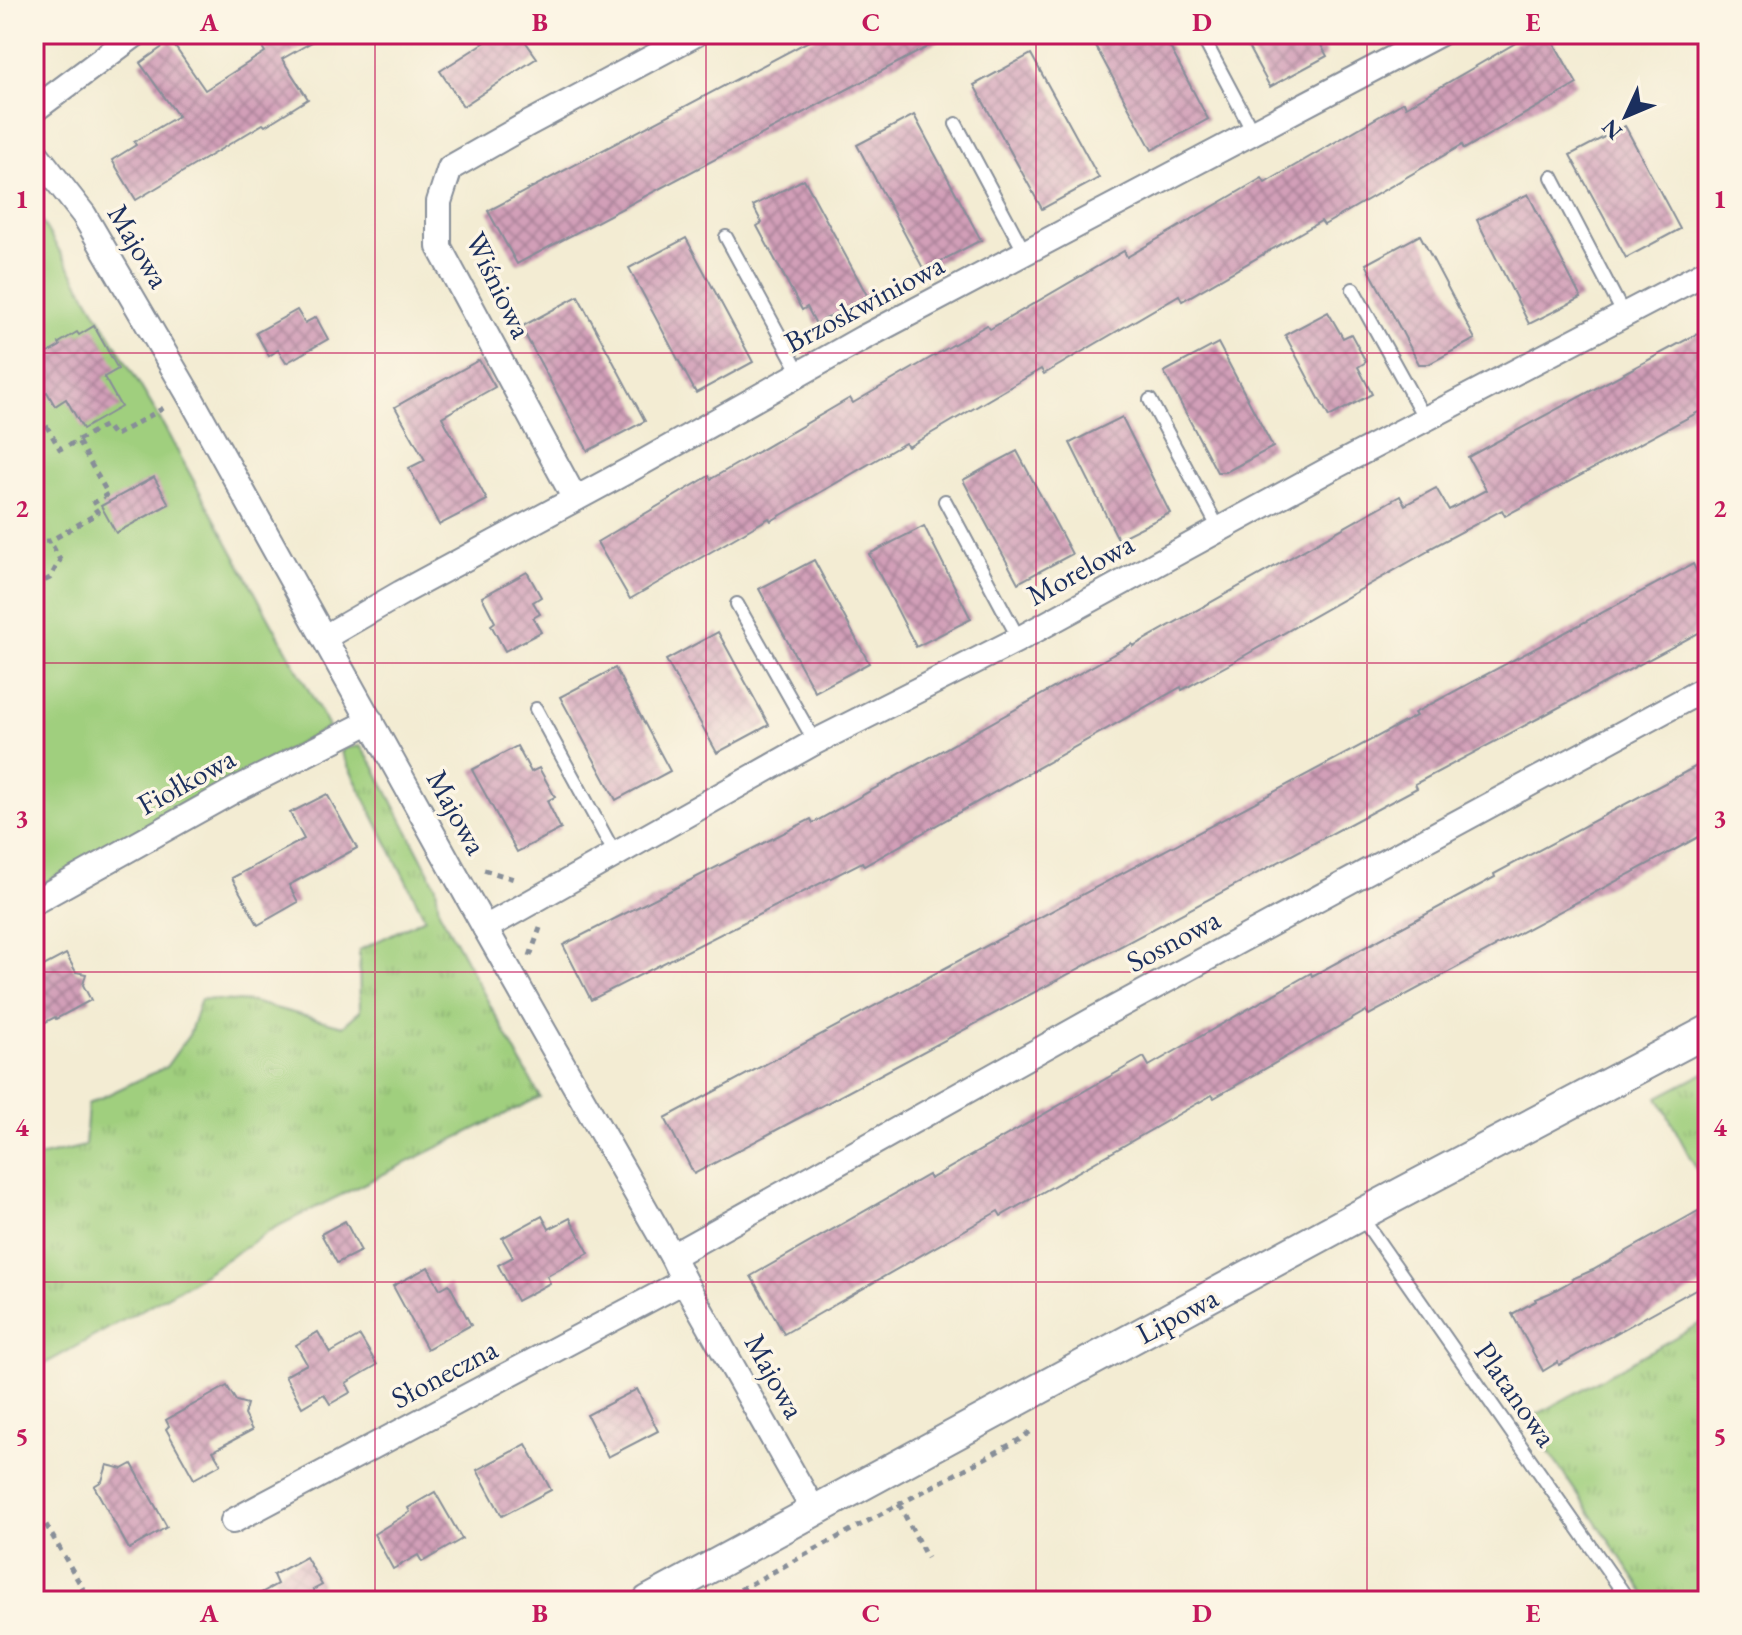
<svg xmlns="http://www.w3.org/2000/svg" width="1742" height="1635" viewBox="0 0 1742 1635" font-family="'EB Garamond',serif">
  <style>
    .grass { fill: url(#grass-tufts); stroke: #5e7f6e; stroke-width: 2 }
    .green { fill: #a0cf7e; stroke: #5e7f6e; stroke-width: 2 }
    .building { fill: url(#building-cross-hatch) }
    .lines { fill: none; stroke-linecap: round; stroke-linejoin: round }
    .service-casing { stroke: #878e98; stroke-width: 16 }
    .minor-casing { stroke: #878e98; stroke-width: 28 }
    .tertiary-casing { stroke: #878e98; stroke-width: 34 }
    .path { stroke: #878e98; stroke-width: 5; stroke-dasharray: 6 6; stroke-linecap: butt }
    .service { stroke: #fff; stroke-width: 12 }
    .minor { stroke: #fff; stroke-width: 24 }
    .tertiary { stroke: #fff; stroke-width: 30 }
    .grid { fill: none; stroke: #c2185b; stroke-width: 2; stroke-opacity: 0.55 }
    .labels { text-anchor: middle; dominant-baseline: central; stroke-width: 7; stroke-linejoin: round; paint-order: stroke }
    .street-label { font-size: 30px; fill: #1b2f5e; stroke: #fcf5e5 }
    .neatline { fill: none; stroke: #c2185b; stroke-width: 3 }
    .grid-label { font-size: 26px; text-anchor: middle; font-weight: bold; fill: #c2185b }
  </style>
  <defs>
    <pattern id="grass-tufts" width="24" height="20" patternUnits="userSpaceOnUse" patternTransform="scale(2)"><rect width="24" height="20" fill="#a0cf7e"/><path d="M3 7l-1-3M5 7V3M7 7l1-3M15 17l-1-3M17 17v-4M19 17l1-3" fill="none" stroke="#89b26f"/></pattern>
    <pattern id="building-cross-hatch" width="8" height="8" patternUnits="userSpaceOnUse" patternTransform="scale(2)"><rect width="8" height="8" fill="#d29fb8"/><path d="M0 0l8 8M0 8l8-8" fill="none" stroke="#aa8299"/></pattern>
  </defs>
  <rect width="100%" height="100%" fill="#fcf5e5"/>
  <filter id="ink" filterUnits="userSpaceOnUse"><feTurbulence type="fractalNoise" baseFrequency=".0125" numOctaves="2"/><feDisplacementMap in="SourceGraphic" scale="16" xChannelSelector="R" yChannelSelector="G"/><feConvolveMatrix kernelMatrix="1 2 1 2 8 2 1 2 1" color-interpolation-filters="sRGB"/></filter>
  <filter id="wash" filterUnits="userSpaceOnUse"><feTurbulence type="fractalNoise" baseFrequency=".006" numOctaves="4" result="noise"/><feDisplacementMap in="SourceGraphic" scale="32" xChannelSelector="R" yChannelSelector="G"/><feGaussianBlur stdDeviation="1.8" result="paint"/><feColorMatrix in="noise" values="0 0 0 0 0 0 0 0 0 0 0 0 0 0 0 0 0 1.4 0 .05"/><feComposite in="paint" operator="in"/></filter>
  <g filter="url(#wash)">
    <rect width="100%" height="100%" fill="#f3ecd3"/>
    <g class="grass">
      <path d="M 360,746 L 374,766 L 436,886 L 439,911 L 540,1097 L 276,1227 L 190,1283 L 39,1367 L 34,1368 L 34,1158 L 85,1146 L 88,1104 L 166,1067 L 189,1035 L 201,999 L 252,1002 L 343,1026 L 360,1011 L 359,950 L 425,918 L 341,752 L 346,748 Z"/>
      <path d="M 1708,1071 L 1708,1191 L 1658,1097 Z"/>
      <path d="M 1708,1319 L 1708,1601 L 1650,1601 L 1527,1420 Z"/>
    </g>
    <path class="green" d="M 34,217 L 41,220 L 156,412 L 329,727 L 34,889 Z"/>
    <g id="blocks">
      <g class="building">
        <path d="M 254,34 L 326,34 L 282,59 L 308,99 L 265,126 L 263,124 L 136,200 L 112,160 L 136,145 L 134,142 L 178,116 L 140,63 L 171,41 L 205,90 L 265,52 Z"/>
        <path d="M 498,34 L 520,34 L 537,58 L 463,106 L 440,71 Z"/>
        <path d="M 822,34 L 952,34 L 517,264 L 488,211 Z"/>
        <path d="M 1089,34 L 1163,34 L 1208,119 L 1152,150 Z"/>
        <path d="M 1241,34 L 1315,34 L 1327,56 L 1270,87 Z"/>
        <path d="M 1531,34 L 1549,34 L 1577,84 L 1464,149 L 1462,145 L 1324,225 L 1321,221 L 1182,301 L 1179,295 L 1044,374 L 1041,369 L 908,447 L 905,443 L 771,521 L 769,518 L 630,599 L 597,542 L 709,476 L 711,479 L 850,398 L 853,403 L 987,325 L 990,329 L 1124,251 L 1127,257 L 1262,178 L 1265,183 L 1404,102 L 1406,107 Z"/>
        <path d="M 1031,54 L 1099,178 L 1042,209 L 974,85 Z"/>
        <path d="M 914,115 L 981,240 L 924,270 L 857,145 Z"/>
        <path d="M 1625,126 L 1680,229 L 1626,258 L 1570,155 Z"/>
        <path d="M 804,179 L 868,297 L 816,324 L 807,307 L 802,310 L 786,280 L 757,226 L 762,223 L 753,206 Z"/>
        <path d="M 1528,194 L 1581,298 L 1529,324 L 1477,220 Z"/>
        <path d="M 1420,235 L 1475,339 L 1429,364 L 1419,364 L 1366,264 Z"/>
        <path d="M 686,238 L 753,362 L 696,393 L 629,268 Z"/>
        <path d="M 578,296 L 645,421 L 588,451 L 521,327 Z"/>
        <path d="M 297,310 L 305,323 L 316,317 L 328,339 L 286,363 L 278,350 L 269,356 L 256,333 Z"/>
        <path d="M 1328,312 L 1343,338 L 1351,334 L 1366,362 L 1358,367 L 1372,394 L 1329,417 L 1285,335 Z"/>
        <path d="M 94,326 L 118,369 L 104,377 L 121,407 L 83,429 L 66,399 L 55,406 L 47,392 L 43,395 L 34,378 L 34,361 L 60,346 L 59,343 L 77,332 L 79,335 Z"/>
        <path d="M 1708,328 L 1708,407 L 1505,516 L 1502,510 L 1429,549 L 1430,550 L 1228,665 L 1182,690 L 1181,687 L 864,866 L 862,862 L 591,1000 L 563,945 L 811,819 L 813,823 L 1132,644 L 1133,646 L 1400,496 L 1405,505 L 1436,488 L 1449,510 L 1486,490 L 1468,457 Z"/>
        <path d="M 1218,343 L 1273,447 L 1226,472 L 1217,472 L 1164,372 Z"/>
        <path d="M 479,360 L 495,387 L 442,417 L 487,500 L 439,525 L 409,468 L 425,460 L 395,407 Z"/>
        <path d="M 1122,417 L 1170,513 L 1118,539 L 1070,443 Z"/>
        <path d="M 1017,451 L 1072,554 L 1018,583 L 963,480 Z"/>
        <path d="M 154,477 L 169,504 L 116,533 L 101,506 Z"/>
        <path d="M 924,526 L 971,619 L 916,647 L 869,554 Z"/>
        <path d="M 814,560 L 869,663 L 815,692 L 759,589 Z"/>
        <path d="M 1693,564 L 1708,593 L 1708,628 L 1415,784 L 1417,788 L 694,1174 L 665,1118 L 1416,716 L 1414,713 Z"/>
        <path d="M 527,572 L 541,597 L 533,602 L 540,614 L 533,618 L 541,632 L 505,651 L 491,625 L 495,622 L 482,597 Z"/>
        <path d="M 718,632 L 769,725 L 717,753 L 666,660 Z"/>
        <path d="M 615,668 L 670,771 L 616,800 L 560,697 Z"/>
        <path d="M 517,746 L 531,772 L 539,768 L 555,797 L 547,801 L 561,829 L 517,852 L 472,770 Z"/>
        <path d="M 1708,760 L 1708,832 L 1495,946 L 1495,947 L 1369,1015 L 1366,1011 L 1214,1098 L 1212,1095 L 1001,1216 L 998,1211 L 784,1334 L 751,1276 L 928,1175 L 930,1179 L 1144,1057 L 1149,1066 L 1311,973 L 1312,976 L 1495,877 L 1494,874 Z"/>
        <path d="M 327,794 L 357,848 L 289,885 L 298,902 L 258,925 L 232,878 L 304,839 L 290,813 Z"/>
        <path d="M 66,954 L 76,972 L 86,974 L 83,985 L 91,1000 L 56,1019 L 55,1017 L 34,1028 L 34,971 Z"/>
        <path d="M 1698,1211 L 1708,1229 L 1708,1282 L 1559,1365 L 1558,1362 L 1543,1371 L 1512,1314 L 1536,1301 L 1535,1299 L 1550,1293 L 1573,1280 L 1572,1279 L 1593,1270 Z"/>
        <path d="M 542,1216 L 549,1229 L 570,1218 L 589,1253 L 547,1276 L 550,1283 L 517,1301 L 498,1265 L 513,1257 L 502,1238 Z"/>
        <path d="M 345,1221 L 361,1251 L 337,1263 L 321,1234 Z"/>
        <path d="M 428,1267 L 440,1289 L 449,1284 L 471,1325 L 427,1349 L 393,1286 Z"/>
        <path d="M 318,1332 L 330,1353 L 360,1336 L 377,1365 L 346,1383 L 351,1392 L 330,1404 L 324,1394 L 302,1407 L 285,1376 L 307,1364 L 296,1345 Z"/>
        <path d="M 227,1386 L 236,1401 L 247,1404 L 244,1415 L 252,1430 L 213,1451 L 221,1464 L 194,1479 L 166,1429 L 169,1426 L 166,1420 Z"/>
        <path d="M 637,1389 L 658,1431 L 608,1457 L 587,1415 Z"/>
        <path d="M 526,1444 L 551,1490 L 502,1516 L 477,1470 Z"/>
        <path d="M 132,1464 L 167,1527 L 129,1549 L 94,1486 L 102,1481 L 107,1465 L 123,1469 Z"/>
        <path d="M 435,1492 L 462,1539 L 422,1562 L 418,1555 L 393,1569 L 374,1534 L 410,1512 L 408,1508 Z"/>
        <path d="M 306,1557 L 322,1585 L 313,1590 L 319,1601 L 247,1601 L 277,1584 L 273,1575 Z"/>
      </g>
    </g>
  </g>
  <g filter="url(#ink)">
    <use href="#blocks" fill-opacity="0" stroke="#878e98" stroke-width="2"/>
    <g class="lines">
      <g class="service-casing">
        <g id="service">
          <path d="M 1201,34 L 1253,132"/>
          <path d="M 956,124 L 1025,253"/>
          <path d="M 1552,177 L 1624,315"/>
          <path d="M 726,237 L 800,373"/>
          <path d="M 1353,289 L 1425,419"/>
          <path d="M 1150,400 L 1219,529"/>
          <path d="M 945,501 L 1019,639"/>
          <path d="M 737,604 L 815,742"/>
          <path d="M 536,709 L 615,854"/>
          <path d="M 1360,1215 L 1629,1601"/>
        </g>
      </g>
      <g class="minor-casing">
        <g id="minor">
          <path d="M 34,110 L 136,34"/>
          <path d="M 34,151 L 84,215 L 189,395 L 485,928 L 672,1256 L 684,1281 L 814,1511"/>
          <path d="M 575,499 L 439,247 L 439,202 L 450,168 L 524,126 L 696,34"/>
          <path d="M 325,637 L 401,593 L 631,469 L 863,338 L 1439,34"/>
          <path d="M 34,902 L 233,791 L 371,721"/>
          <path d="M 485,928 L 815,742 L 1019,639 L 1328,470 L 1708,271"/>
          <path d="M 672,1256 L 1093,1020 L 1708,687"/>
          <path d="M 233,1521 L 684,1281"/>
        </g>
      </g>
      <g class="tertiary-casing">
        <path id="tertiary" d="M 648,1601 L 1360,1215 L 1708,1031"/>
      </g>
      <g class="path">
        <path d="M 1638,34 L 1641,35"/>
        <path d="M 721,40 L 733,34"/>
        <path d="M 1464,43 L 1481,34"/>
        <path d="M 34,405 L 60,449 L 78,441 L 108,494 L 92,504 L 98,513 L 50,541 L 34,542"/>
        <path d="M 78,440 L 106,425 L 114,436 L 167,406"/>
        <path d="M 34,586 L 50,578 L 60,560 L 50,541"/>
        <path d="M 484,870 L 517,880"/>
        <path d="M 530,956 L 540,928"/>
        <path d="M 34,1504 L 90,1601"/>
        <path d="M 899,1504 L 927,1558"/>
        <path d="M 719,1601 L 1019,1440 L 1034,1429"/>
      </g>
      <use href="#service" class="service"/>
      <use href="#minor" class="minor"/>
      <use href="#tertiary" class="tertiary"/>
    </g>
  </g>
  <path class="grid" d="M 375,34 L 375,1601M 706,34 L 706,1601M 1036,34 L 1036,1601M 1367,34 L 1367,1601M 34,353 L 1708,353M 34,663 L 1708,663M 34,972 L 1708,972M 34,1282 L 1708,1282"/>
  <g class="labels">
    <g class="street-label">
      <text transform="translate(139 246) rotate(59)">Majowa</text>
      <text transform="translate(499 285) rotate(64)">Wiśniowa</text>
      <text transform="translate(864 303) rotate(-28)">Brzoskwiniowa</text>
      <text transform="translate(1080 569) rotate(-29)">Morelowa</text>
      <text transform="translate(186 781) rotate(-29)">Fiołkowa</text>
      <text transform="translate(457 812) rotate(61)">Majowa</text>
      <text transform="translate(1173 940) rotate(-28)">Sosnowa</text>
      <text transform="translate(1177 1315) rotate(-28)">Lipowa</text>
      <text transform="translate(444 1373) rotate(-28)">Słoneczna</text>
      <text transform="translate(775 1376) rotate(61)">Majowa</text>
      <text transform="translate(1516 1394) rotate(55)">Platanowa</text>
    </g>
  </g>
  <rect width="1742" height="1635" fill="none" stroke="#fcf5e5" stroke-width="88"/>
  <g transform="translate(1626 116) rotate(226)" stroke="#fcf5e5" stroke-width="6" paint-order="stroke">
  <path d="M0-6L14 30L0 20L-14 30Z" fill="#1b2f5e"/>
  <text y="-12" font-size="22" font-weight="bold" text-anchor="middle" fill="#1b2f5e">N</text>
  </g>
  <rect x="44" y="44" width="1654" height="1547" class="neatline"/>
  <g class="grid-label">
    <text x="209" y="31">A</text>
    <text x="540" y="31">B</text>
    <text x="871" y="31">C</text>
    <text x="1202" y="31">D</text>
    <text x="1533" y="31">E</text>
    <text x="22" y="208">1</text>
    <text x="1720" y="208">1</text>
    <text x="22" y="517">2</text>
    <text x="1720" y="517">2</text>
    <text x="22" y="827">3</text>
    <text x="1720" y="827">3</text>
    <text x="22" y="1136">4</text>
    <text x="1720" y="1136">4</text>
    <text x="22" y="1445">5</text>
    <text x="1720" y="1445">5</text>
    <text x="209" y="1622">A</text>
    <text x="540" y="1622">B</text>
    <text x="871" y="1622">C</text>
    <text x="1202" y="1622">D</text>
    <text x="1533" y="1622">E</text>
  </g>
</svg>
